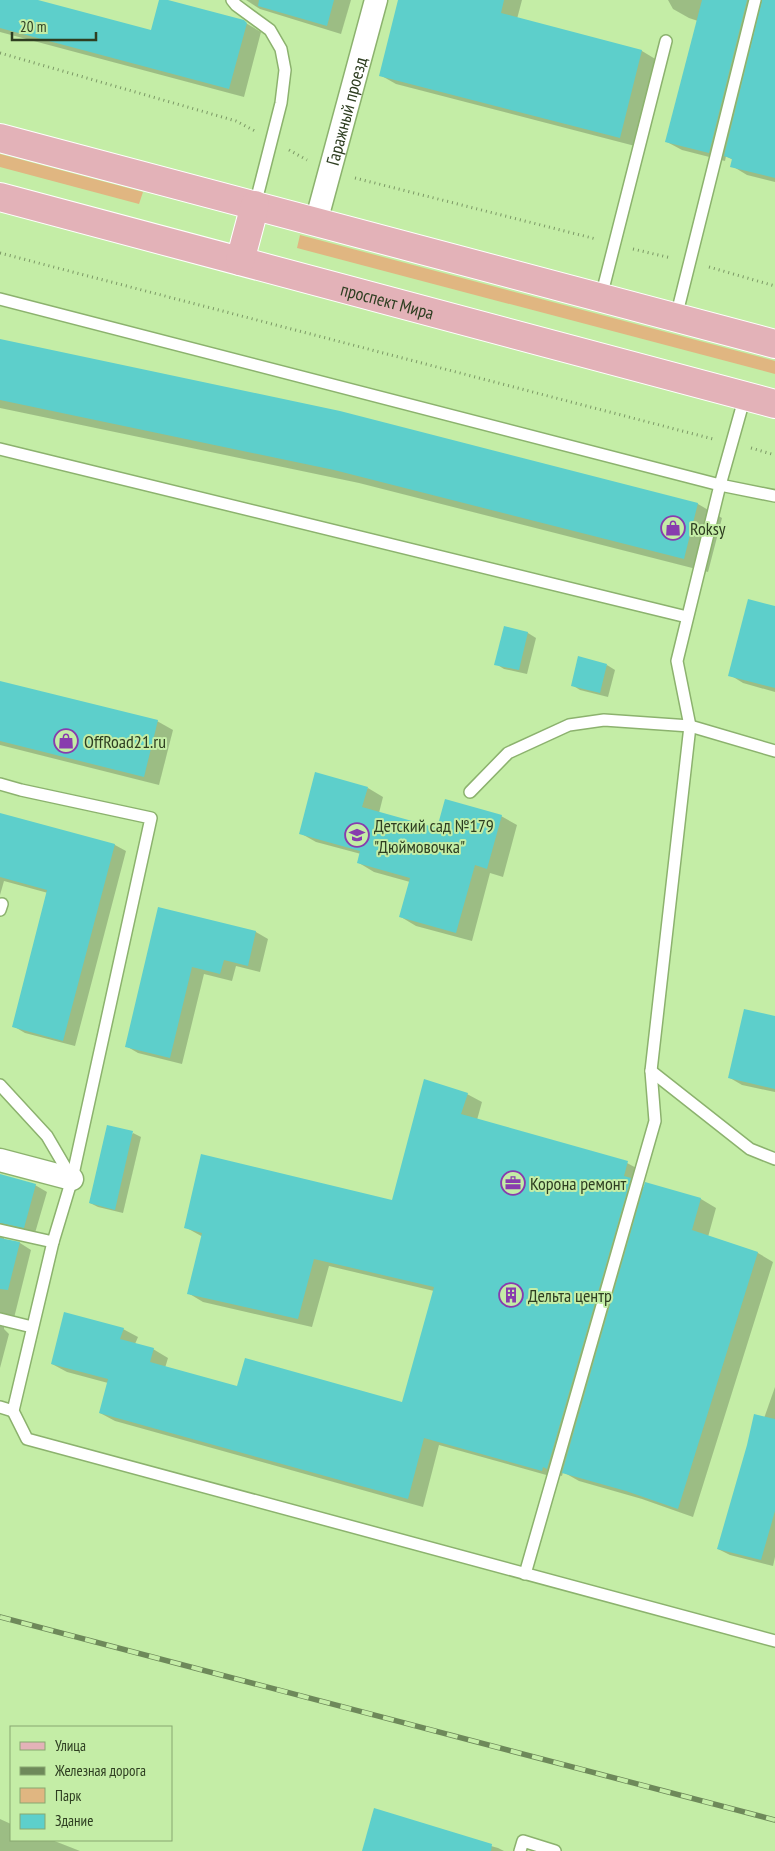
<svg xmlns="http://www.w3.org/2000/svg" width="775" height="1851" viewBox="0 0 775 1851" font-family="'PT Sans Narrow',sans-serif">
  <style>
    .green { fill: #e0b681 }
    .shadow { fill: #0003 }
    .building { fill: #5dcfcb }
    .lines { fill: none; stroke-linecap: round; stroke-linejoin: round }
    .lane-casing { stroke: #8cb26e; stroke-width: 14 }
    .street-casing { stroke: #8cb26e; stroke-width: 25 }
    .primary-casing { stroke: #fff; stroke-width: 30 }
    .path { stroke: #7b9865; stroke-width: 3; stroke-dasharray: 1 4; stroke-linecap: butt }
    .lane { stroke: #fff; stroke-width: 11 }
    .street { stroke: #fff; stroke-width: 22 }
    .primary { stroke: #e3b2b8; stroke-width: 28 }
    .rail-casing { stroke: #6e895a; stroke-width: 5.5 }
    .rail { stroke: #c4eda6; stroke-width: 4; stroke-dasharray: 11; stroke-linecap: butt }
    .labels { text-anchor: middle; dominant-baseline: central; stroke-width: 4; stroke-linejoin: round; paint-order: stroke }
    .street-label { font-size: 18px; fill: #2e3e21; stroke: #c4eda6 }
    .poi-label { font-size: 18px; fill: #2e3e21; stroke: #c4eda6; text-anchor: start }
  </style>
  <rect width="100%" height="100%" fill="#c4eda6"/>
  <g class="green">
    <path d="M 0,154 L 143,192 L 139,204 L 0,167 Z"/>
    <path d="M 300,235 L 775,361 L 775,374 L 297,248 Z"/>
  </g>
  <g class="shadow">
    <path d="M 0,0 L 33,0 L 152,32 L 160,0 L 163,0 L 244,22 L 261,32 L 244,97 L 0,32 Z"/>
    <path d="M 246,0 L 351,0 L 341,34 L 260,9 Z"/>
    <path d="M 400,0 L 522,0 L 517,19 L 642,51 L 657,60 L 635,146 L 396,84 L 380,75 Z"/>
    <path d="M 668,0 L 775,0 L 775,182 L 747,175 L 732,166 L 733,160 L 726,156 L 725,161 L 682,150 L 667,142 L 698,21 L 689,18 L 673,9 Z"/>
    <path d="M 0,341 L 339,413 L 698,504 L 722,518 L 708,572 L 359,483 L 0,408 Z"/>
    <path d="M 775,608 L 775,692 L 743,683 L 730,675 Z"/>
    <path d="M 505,627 L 528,633 L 536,638 L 527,674 L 504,669 L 496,664 Z"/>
    <path d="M 607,665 L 615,670 L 608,697 L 580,690 L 572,685 Z"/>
    <path d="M 0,682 L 157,721 L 173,730 L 159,785 L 0,745 Z"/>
    <path d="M 368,788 L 383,797 L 379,813 L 438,829 L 501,816 L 517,825 L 503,877 L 490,873 L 472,941 L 416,926 L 401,917 L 410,882 L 374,872 L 359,863 L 361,854 L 316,842 L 300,833 Z"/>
    <path d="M 0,815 L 115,845 L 126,851 L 75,1046 L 25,1033 L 13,1026 L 48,893 L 4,881 L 0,895 Z"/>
    <path d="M 159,909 L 256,932 L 268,939 L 260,972 L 236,966 L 232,981 L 204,974 L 182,1064 L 138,1053 L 126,1046 Z"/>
    <path d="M 775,1017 L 775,1092 L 742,1085 L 730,1078 Z"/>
    <path d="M 467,1094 L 482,1102 L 477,1120 L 627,1163 L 642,1171 L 639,1184 L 645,1188 L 701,1199 L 716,1208 L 708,1237 L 758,1253 L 773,1262 L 693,1517 L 642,1499 L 579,1481 L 563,1472 L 562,1476 L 558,1475 L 557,1478 L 439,1445 L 423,1507 L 115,1421 L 100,1413 L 108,1383 L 67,1372 L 52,1364 L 123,1329 L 138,1337 L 135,1344 L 153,1349 L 168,1358 L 165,1368 L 238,1388 L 403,1404 L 434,1291 L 329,1266 L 312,1327 L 203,1302 L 188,1293 L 203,1237 L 185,1227 L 393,1201 Z"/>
    <path d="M 133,1133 L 141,1137 L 123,1213 L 98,1207 L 90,1203 Z"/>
    <path d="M 0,1175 L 35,1185 L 47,1192 L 35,1233 L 4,1235 L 4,1240 L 20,1243 L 31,1250 L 14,1318 L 4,1324 L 4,1329 L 9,1334 L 0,1368 Z"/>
    <path d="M 775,1387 L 775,1557 L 773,1566 L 730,1555 L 718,1549 Z"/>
    <path d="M 0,1819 L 11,1824 L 11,1840 L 52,1840 L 80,1851 L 0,1851 Z"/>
    <path d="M 438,1831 L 498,1848 L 504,1851 L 363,1851 Z"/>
  </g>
  <g class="building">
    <path d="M 0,0 L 38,0 L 151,30 L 159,0 L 168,0 L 244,20 L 247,23 L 229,89 L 0,28 Z"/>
    <path d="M 259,0 L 334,0 L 327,26 L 258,6 Z"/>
    <path d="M 398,0 L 504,0 L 501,13 L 642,50 L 620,138 L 379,76 Z"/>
    <path d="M 702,0 L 747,0 L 709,153 L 665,142 Z"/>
    <path d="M 762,0 L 775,0 L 775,178 L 730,167 L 732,159 L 724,156 Z"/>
    <path d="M 0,339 L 340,411 L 698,503 L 684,559 L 334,470 L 0,400 Z"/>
    <path d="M 748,599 L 775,606 L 775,688 L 728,676 Z"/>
    <path d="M 504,626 L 528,632 L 519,670 L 494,665 Z"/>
    <path d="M 578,656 L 607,664 L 600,693 L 571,686 Z"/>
    <path d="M 0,681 L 158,720 L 144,777 L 0,741 Z"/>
    <path d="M 315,772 L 368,787 L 362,807 L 437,828 L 445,799 L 502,815 L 487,869 L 475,865 L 456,933 L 399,917 L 410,878 L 357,863 L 360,851 L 299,834 Z"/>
    <path d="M 0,813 L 115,844 L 63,1041 L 12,1027 L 47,890 L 0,877 Z"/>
    <path d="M 158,907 L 256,931 L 248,966 L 224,960 L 220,974 L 192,967 L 170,1058 L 125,1047 Z"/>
    <path d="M 744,1009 L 775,1016 L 775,1089 L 728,1078 Z"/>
    <path d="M 424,1079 L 468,1093 L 461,1114 L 628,1161 L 624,1176 L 631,1178 L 547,1469 L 543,1467 L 542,1471 L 424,1438 L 408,1499 L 99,1413 L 108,1379 L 51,1364 L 64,1312 L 124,1328 L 120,1339 L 154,1348 L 150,1362 L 237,1386 L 245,1358 L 402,1402 L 434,1287 L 314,1259 L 298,1319 L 187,1294 L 202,1233 L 184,1228 L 201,1154 L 392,1200 Z"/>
    <path d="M 107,1125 L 133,1131 L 115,1210 L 89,1203 Z"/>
    <path d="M 0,1174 L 36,1184 L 24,1228 L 0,1223 Z"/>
    <path d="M 645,1182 L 701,1198 L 692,1230 L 758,1252 L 678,1509 L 626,1491 L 562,1473 Z"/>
    <path d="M 0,1238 L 20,1242 L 8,1290 L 0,1289 Z"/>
    <path d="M 754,1414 L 775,1419 L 775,1511 L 761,1560 L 717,1549 L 747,1445 Z"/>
    <path d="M 374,1808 L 492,1844 L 491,1851 L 362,1851 Z"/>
  </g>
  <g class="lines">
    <g class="lane-casing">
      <g id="lane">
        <path d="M 232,0 L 236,5 L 270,30 L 281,49 L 285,70 L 281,103 L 255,205"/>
        <path d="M 601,297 L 666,41"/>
        <path d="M 0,299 L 720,485 L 677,661 L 690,726 L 651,1071 L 655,1121 L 525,1574"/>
        <path d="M 676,317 L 755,0"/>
        <path d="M 745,396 L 720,485 L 775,496"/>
        <path d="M 0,449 L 687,617"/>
        <path d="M 0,784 L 21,790 L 151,818 L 72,1179 L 53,1242 L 13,1411 L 27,1439 L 775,1641"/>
        <path d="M 470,792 L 508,753 L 569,725 L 604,720 L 690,726 L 775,751"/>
        <path d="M 0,910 L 2,904"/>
        <path d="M 651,1071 L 750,1149 L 775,1159"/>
        <path d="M 0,1085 L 47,1136 L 71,1177"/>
        <path d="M 0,1230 L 53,1242"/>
        <path d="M 0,1319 L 32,1327"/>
        <path d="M 0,1407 L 13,1411"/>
        <path d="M 520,1851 L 523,1841 L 555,1851"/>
      </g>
    </g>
    <g class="street-casing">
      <g id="street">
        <path id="s1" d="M 316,222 L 376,0"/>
        <path d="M 0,1160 L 72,1179"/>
      </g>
    </g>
    <g class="primary-casing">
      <g id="primary">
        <path d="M 0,138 L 775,344"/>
        <path id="s2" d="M 0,197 L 775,404"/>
        <path d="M 240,261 L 255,205"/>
      </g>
    </g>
    <g class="path">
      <path d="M 0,53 L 236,121 L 255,131"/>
      <path d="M 289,150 L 307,160"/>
      <path d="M 355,178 L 596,239"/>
      <path d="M 633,249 L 671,258"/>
      <path d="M 0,253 L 713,439"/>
      <path d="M 709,267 L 775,286"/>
      <path d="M 751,448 L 775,455"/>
    </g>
    <use href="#lane" class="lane"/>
    <use href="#street" class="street"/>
    <use href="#primary" class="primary"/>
    <g class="rail-casing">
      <path id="rail" d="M 0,1617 L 775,1820"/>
    </g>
    <use href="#rail" class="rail"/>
  </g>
  <defs>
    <g id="shop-ring" transform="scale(1.25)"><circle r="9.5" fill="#c4eda6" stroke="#883cae" stroke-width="1.5"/><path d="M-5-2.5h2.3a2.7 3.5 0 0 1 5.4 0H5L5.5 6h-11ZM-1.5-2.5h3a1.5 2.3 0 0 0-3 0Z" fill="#883cae"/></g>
    <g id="school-ring" transform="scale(1.25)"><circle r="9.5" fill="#c4eda6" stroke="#883cae" stroke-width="1.5"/><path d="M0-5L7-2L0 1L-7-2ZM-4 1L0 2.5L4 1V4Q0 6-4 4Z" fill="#883cae"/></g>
    <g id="office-ring" transform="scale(1.25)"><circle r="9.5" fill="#c4eda6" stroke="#883cae" stroke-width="1.5"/><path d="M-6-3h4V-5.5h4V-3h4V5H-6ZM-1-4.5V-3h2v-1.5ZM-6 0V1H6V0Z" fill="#883cae"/></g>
    <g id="building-ring" transform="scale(1.25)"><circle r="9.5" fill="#c4eda6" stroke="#883cae" stroke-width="1.5"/><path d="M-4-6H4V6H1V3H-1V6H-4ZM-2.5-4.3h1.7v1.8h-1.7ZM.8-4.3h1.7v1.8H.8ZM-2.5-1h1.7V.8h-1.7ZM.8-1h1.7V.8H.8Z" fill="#883cae"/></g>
  </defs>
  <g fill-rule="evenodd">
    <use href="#shop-ring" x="673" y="528"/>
    <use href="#shop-ring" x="66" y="741"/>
    <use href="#school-ring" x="357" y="835"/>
    <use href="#office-ring" x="513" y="1183"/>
    <use href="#building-ring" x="511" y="1295"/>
  </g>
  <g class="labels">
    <g class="street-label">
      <text stroke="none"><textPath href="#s1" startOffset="115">Гаражный проезд</textPath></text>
      <text stroke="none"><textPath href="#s2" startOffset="401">проспект Мира</textPath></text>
    </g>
    <g class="poi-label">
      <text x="690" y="528">Roksy</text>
      <text x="84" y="741">OffRoad21.ru</text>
      <text x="374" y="825">Детский сад №179<tspan x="374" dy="21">"Дюймовочка"</tspan></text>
      <text x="530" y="1183">Корона ремонт</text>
      <text x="528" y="1295">Дельта центр</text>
    </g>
  </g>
  <rect x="10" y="1726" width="162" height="115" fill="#c4eda6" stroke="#88a771"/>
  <rect x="20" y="1742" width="25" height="8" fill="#e3b2b8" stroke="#88a771"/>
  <text x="55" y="1751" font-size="15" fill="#2e3e21">Улица</text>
  <rect x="20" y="1767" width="25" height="8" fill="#6e895a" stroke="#88a771"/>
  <text x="55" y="1776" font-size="15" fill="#2e3e21">Железная дорога</text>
  <rect x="20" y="1788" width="25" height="15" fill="#e0b681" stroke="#88a771"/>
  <text x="55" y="1801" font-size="15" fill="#2e3e21">Парк</text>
  <rect x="20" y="1814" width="25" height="15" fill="#5dcfcb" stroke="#88a771"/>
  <text x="55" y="1826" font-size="15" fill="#2e3e21">Здание</text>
  <path d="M12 32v8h84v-8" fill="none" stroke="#2e3e21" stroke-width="2.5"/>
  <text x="20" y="32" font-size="15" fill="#2e3e21" stroke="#c4eda6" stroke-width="4" paint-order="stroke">20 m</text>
</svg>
